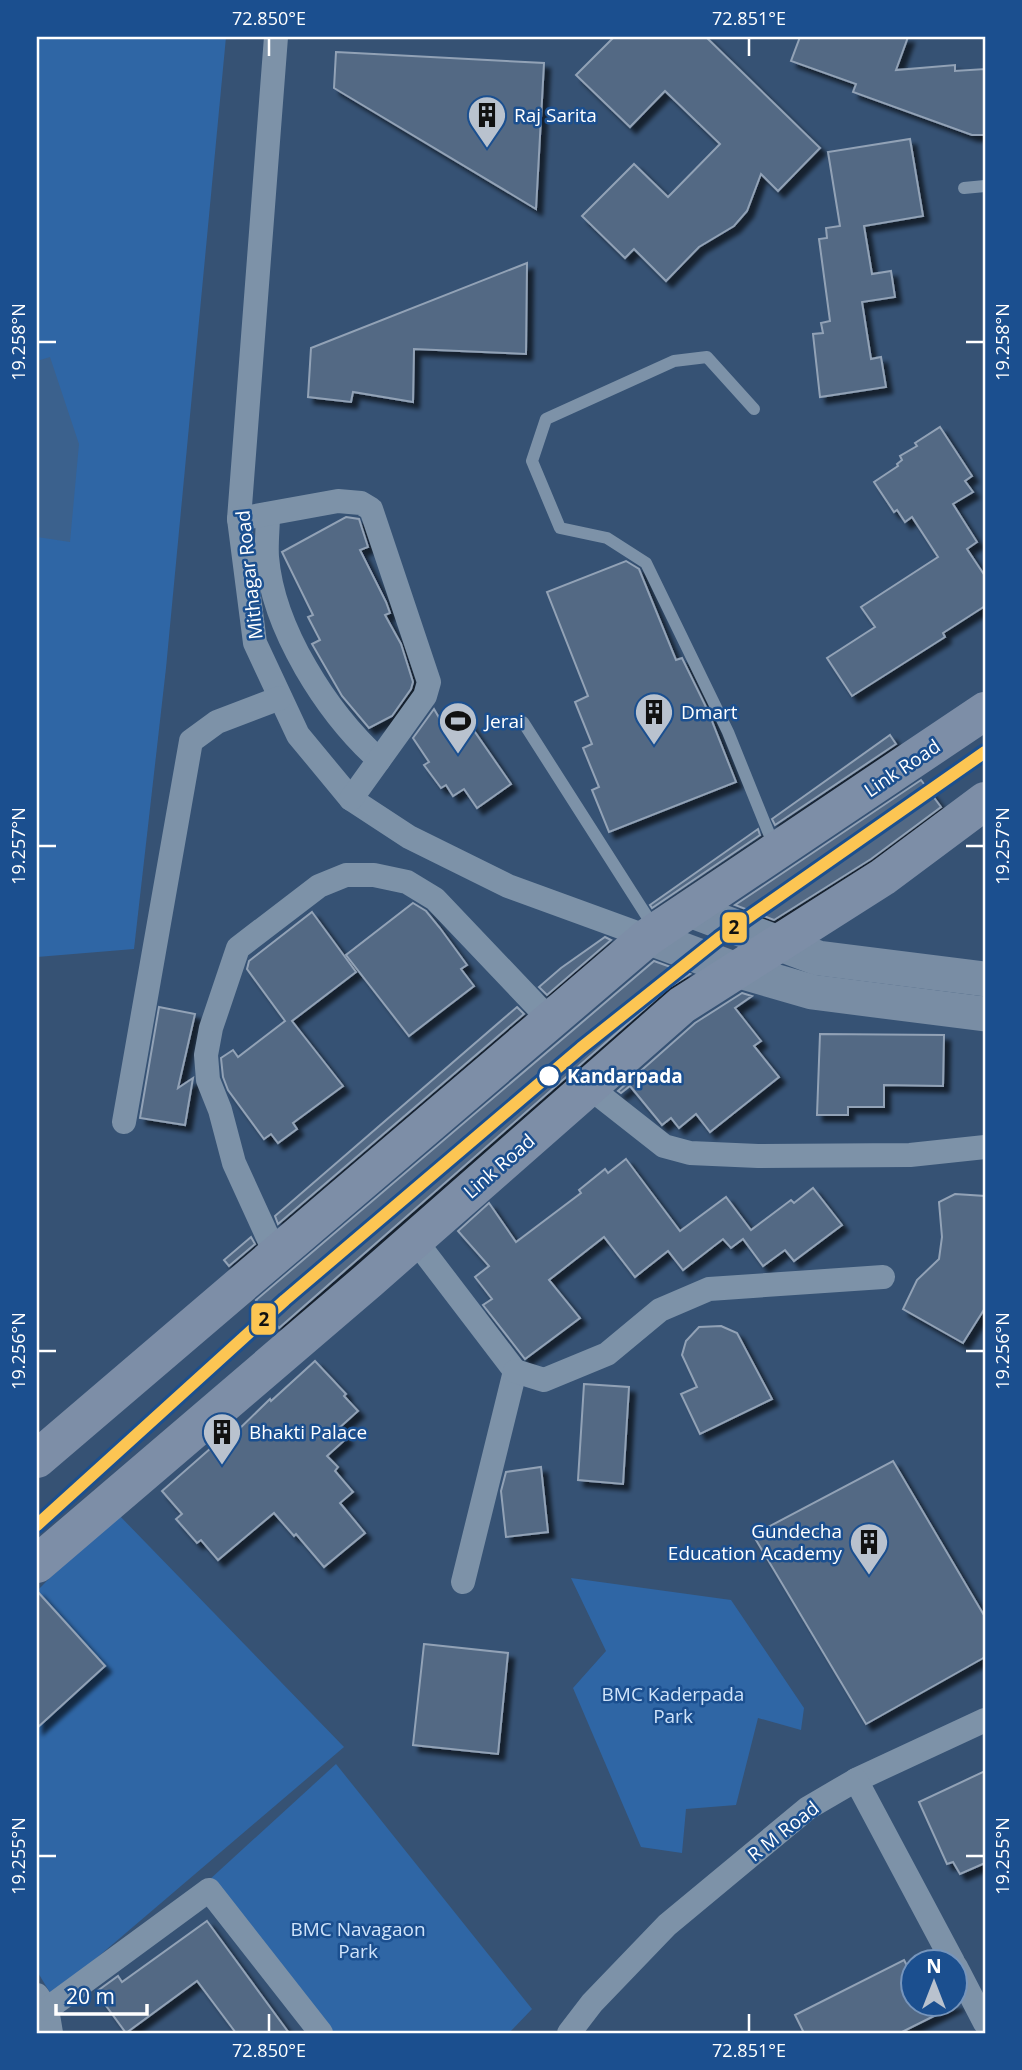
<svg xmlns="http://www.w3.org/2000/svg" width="1022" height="2070" viewBox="0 0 1022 2070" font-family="'Open Sans',sans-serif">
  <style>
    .green { fill: #2f66a5 }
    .water { fill: #3b618d }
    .building { fill: #526984; stroke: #92a2b6; stroke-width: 2; filter: url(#shadow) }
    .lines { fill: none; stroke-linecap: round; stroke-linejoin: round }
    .service { stroke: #7d92a8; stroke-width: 12 }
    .minor { stroke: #7d92a8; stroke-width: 24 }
    .secondary { stroke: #798da4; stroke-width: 35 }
    .primary { stroke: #7d8ea7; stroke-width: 38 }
    .metro-1-casing { stroke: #1b4f8f; stroke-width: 18 }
    .metro-1 { stroke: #fcc553; stroke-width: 12 }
    .ticks { fill: none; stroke: #fff; stroke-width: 2.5 }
    .stop-dot { fill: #fff; stroke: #1b4f8f; stroke-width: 2.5 }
    .labels { text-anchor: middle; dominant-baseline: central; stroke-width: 5; stroke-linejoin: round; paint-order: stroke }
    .poi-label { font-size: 19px; fill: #fff; stroke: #1b4f8f; text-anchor: start }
    .street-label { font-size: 19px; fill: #fff; stroke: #1b4f8f }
    .stop-label { font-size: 19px; font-weight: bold; fill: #fff; stroke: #1b4f8f; text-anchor: start }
    .park-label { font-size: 19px; fill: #cfe3fa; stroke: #1b4f8f }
    .line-badge { stroke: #1b4f8f; stroke-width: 2.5 }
    .pale-badge-label { font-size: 19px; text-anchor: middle; font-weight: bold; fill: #111 }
    .neatline { fill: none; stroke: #fff; stroke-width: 2.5 }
    .ticks-label { font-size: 18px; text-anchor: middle; fill: #fff }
  </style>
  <defs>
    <filter id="shadow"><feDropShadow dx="6" dy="6" stdDeviation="2" flood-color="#0009"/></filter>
  </defs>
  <rect width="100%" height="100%" fill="#365274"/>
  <g class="green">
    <path d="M 37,37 L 226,37 L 166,668 L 134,949 L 37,957 Z"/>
    <path d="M 115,1511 L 344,1747 L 52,1996 L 37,1971 L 37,1591 Z"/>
    <path d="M 571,1578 L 731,1600 L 804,1708 L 801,1730 L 758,1718 L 736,1805 L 686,1809 L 682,1853 L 641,1847 L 573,1688 L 606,1651 Z"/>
    <path d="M 336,1764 L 532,2009 L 509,2033 L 308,2033 L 208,1881 Z"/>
  </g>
  <path class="water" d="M 50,357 L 79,444 L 70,542 L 37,537 L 37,361 Z"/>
  <g class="building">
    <path d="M 614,37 L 706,37 L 820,148 L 778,191 L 761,174 L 747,211 L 734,226 L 699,247 L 666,281 L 634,249 L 625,258 L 582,216 L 634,164 L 668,197 L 720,144 L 665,91 L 630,127 L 576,75 Z"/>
    <path d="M 800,37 L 908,37 L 896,70 L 955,65 L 955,71 L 985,69 L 985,135 L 972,135 L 853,92 L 856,84 L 791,61 Z"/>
    <path d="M 336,52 L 544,63 L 536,209 L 334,88 Z"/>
    <path d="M 910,139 L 923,216 L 864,226 L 872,274 L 891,271 L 895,297 L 862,302 L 871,359 L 881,357 L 886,387 L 820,397 L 813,334 L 823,333 L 821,323 L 830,321 L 819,239 L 827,238 L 826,228 L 840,226 L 828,152 Z"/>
    <path d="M 527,263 L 526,354 L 414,349 L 413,402 L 353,392 L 351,402 L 308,397 L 311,348 Z"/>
    <path d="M 940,427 L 972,476 L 965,481 L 973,492 L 953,504 L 977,542 L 967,549 L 985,576 L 985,606 L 943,633 L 945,637 L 852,696 L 827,658 L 875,627 L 861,607 L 938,557 L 912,517 L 905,522 L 897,510 L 894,512 L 874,482 L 898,466 L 897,464 L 902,460 L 900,456 L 917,446 L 915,443 Z"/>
    <path d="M 346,517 L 359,519 L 368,547 L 360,550 L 386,602 L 390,613 L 385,615 L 401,644 L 413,682 L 411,689 L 392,716 L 369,728 L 342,696 L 312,644 L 320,640 L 308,617 L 313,615 L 282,552 Z"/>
    <path d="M 626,561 L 639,569 L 676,660 L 682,658 L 708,711 L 736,782 L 609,832 L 592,790 L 599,787 L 583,748 L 592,744 L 575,702 L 588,696 L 547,592 Z"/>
    <path d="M 434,709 L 441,721 L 459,709 L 511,784 L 477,808 L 464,789 L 453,796 L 446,785 L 441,788 L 424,765 L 429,762 L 413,738 Z"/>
    <path d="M 890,735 L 896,744 L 775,825 L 772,819 Z"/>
    <path d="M 921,780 L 941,807 L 871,859 L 774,920 L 735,905 Z"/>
    <path d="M 758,829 L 760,835 L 652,908 L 650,905 Z"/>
    <path d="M 413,903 L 426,911 L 440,928 L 467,965 L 461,969 L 474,986 L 409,1036 L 346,955 Z"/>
    <path d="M 312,912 L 356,972 L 292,1021 L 343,1086 L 293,1123 L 297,1129 L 278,1143 L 271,1134 L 264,1139 L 228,1090 L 223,1077 L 221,1058 L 233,1050 L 238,1057 L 285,1021 L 247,969 L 249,961 Z"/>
    <path d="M 605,937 L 611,940 L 547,995 L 539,987 L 561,968 Z"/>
    <path d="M 654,961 L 690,974 L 668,988 L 279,1328 L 256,1300 Z"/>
    <path d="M 742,993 L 752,996 L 735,1008 L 761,1041 L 754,1046 L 779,1077 L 710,1132 L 696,1114 L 679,1128 L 671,1118 L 662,1125 L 630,1086 L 621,1093 L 618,1091 L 695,1023 Z"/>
    <path d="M 159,1007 L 195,1014 L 178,1088 L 193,1078 L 185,1125 L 140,1118 Z"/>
    <path d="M 517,1007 L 524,1014 L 278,1224 L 275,1216 Z"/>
    <path d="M 820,1034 L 944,1035 L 943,1086 L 884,1085 L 884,1107 L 848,1107 L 848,1115 L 817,1115 Z"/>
    <path d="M 626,1159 L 680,1231 L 726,1197 L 751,1230 L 791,1200 L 794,1203 L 813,1188 L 842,1225 L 794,1261 L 785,1250 L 763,1266 L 743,1239 L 731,1248 L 723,1239 L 683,1270 L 668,1251 L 635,1277 L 604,1237 L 549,1280 L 580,1318 L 525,1359 L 483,1305 L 492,1299 L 475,1277 L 489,1266 L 458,1231 L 489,1203 L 516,1242 L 581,1193 L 579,1190 L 605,1169 L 608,1173 Z"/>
    <path d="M 955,1194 L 985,1196 L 985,1308 L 963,1343 L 903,1309 L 917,1280 L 939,1259 L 942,1237 L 939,1202 Z"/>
    <path d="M 251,1237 L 255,1244 L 229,1266 L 224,1260 Z"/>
    <path d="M 721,1326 L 737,1333 L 772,1399 L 700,1434 L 681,1394 L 697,1387 L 682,1355 L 686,1341 L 699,1327 Z"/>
    <path d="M 315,1361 L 346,1394 L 344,1396 L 358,1411 L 338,1429 L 347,1438 L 327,1456 L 338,1467 L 335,1471 L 353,1492 L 340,1503 L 365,1533 L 324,1567 L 296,1534 L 294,1536 L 274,1513 L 218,1560 L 201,1540 L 197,1543 L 176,1519 L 182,1514 L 162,1491 L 228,1433 L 231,1437 L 270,1399 L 271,1401 Z"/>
    <path d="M 584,1384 L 629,1387 L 623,1484 L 578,1480 Z"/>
    <path d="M 893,1461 L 985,1617 L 985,1657 L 866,1724 L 753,1535 Z"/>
    <path d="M 541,1467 L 548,1532 L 506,1537 L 501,1491 L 506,1472 Z"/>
    <path d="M 37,1591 L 105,1666 L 37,1728 Z"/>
    <path d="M 424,1644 L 508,1653 L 498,1754 L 413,1745 Z"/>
    <path d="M 985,1771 L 985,1863 L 960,1874 L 953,1862 L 947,1864 L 919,1802 Z"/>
    <path d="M 207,1921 L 289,2033 L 236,2033 L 197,1981 L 126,2033 L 96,1992 L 118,1976 L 122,1982 Z"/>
    <path d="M 904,1960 L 914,1979 L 914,2004 L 958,2004 L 900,2033 L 804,2033 L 795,2015 Z"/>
  </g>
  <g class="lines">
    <g class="service">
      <path d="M 964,188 L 985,186"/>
      <path d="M 754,409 L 707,357 L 674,361 L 546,419 L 532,461 L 560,528 L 607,538 L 646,563 L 728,732 L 774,846"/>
      <path d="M 523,722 L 655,929"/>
    </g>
    <g class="minor">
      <path d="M 276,37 L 239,519 L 255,643 L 298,735 L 351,799 L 409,837 L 508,886 L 648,937"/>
      <path d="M 268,514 C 268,528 266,543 267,557 C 273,629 327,713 379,760"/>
      <path d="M 239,519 L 338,501 L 361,503 L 371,509 L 429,682 L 425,696 L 351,799"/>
      <path d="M 589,1087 L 664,1146 L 690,1153 L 758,1156 L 910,1155 L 985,1147"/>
      <path d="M 124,1122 L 191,741 L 217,722 L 280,698"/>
      <path d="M 415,1240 L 515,1371 L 463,1582"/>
      <path d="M 276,1255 L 234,1163 L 220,1110 L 208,1080 L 206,1055 L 211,1028 L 238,948 L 319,886 L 346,875 L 374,875 L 407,882 L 435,899 L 551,1021"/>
      <path d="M 515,1371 L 544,1380 L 607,1354 L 660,1310 L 709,1289 L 883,1277"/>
      <path d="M 856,1780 L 985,1720"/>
      <path d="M 956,1967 L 985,2023"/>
      <path d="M 37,1995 L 47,2009 L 51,2033"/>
      <path d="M 47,2009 L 209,1890 L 321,2033"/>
      <path d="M 569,2033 L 592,2003 L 667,1925 L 808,1808 L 856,1780 L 953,1962"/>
    </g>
    <g class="secondary">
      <path d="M 690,910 L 818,958 L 985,979"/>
      <path d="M 648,937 L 736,970 L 812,992 L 985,1014"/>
    </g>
    <g class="primary">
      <path d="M 37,1459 L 648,937 L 985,711"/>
      <path d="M 37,1564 L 369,1280 L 682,1005 L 883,877 L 985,801"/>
    </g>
    <g class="metro-1-casing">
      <path id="metro-1" d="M 37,1525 L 285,1300 L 581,1048 L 719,938 L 985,752"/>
    </g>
    <use href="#metro-1" class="metro-1"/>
  </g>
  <path class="ticks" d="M 269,38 L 269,56M 749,38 L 749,56M 38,342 L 56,342M 966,342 L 984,342M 38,846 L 56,846M 966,846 L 984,846M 38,1351 L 56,1351M 966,1351 L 984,1351M 38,1856 L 56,1856M 966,1856 L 984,1856M 269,2014 L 269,2032M 749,2014 L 749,2032"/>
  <defs>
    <g id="building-pin" transform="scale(2.0125)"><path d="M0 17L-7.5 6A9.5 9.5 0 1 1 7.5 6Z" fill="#b9c2ce" stroke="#1b4f8f"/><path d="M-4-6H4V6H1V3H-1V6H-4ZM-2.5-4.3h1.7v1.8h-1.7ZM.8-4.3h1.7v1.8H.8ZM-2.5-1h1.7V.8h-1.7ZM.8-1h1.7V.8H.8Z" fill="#111"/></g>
    <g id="stadium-pin" transform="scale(2.0125)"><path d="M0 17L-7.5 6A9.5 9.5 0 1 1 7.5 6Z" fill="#b9c2ce" stroke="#1b4f8f"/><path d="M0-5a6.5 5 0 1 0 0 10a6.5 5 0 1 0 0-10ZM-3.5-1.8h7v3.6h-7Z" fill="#111"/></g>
  </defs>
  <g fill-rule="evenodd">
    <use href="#building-pin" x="487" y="115"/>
    <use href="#building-pin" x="654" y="712"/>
    <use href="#stadium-pin" x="458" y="721"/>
    <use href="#building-pin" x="222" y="1432"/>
    <use href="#building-pin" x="869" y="1542"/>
  </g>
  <circle class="stop-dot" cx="549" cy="1076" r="11"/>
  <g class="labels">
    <g class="poi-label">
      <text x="514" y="115">Raj Sarita</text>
      <text x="681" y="712">Dmart</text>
      <text x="485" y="721">Jerai</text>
      <text x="249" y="1432">Bhakti Palace</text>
      <text x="842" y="1531" text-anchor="end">Gundecha<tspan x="842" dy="22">Education Academy</tspan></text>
    </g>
    <g class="street-label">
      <text transform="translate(249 575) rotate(-96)">Mithagar Road</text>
      <text transform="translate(902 768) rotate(-34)">Link Road</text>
      <text transform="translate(499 1166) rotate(-41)">Link Road</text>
      <text transform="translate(783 1831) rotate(-38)">R M Road</text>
    </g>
    <g class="stop-label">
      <text x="567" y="1076">Kandarpada</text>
    </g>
    <g class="park-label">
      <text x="673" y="1694">BMC Kaderpada<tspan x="673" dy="22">Park</tspan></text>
      <text x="358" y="1929">BMC Navagaon<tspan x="358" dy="22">Park</tspan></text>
    </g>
  </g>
  <g class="line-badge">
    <rect x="721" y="911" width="27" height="33" rx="7" fill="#fcc553"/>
    <rect x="250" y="1302" width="27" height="34" rx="7" fill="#fcc553"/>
  </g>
  <g class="pale-badge-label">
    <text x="734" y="934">2</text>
    <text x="264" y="1326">2</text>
  </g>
  <rect width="1022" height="2070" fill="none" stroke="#1b4f8f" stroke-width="77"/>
  <g transform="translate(934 1983)"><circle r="33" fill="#1b4f8f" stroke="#7695bc" stroke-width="2"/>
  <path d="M0-5L12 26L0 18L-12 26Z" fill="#b9c2ce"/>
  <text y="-10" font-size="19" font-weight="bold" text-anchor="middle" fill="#ffffff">N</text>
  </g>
  <path d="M56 2004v10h91v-10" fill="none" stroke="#ffffff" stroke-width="3.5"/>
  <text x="66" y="2004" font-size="21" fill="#ffffff" stroke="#1b4f8f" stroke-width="5" paint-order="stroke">20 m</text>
  <rect x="38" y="38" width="946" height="1994" class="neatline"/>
  <g class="ticks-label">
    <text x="269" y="25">72.850°E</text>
    <text x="749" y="25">72.851°E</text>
    <text transform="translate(19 342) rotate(-90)" y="6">19.258°N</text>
    <text transform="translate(1003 342) rotate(-90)" y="6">19.258°N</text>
    <text transform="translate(19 846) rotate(-90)" y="6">19.257°N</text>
    <text transform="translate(1003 846) rotate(-90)" y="6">19.257°N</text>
    <text transform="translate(19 1351) rotate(-90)" y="6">19.256°N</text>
    <text transform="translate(1003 1351) rotate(-90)" y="6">19.256°N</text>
    <text transform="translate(19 1856) rotate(-90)" y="6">19.255°N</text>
    <text transform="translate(1003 1856) rotate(-90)" y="6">19.255°N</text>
    <text x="269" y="2057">72.850°E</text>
    <text x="749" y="2057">72.851°E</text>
  </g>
</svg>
